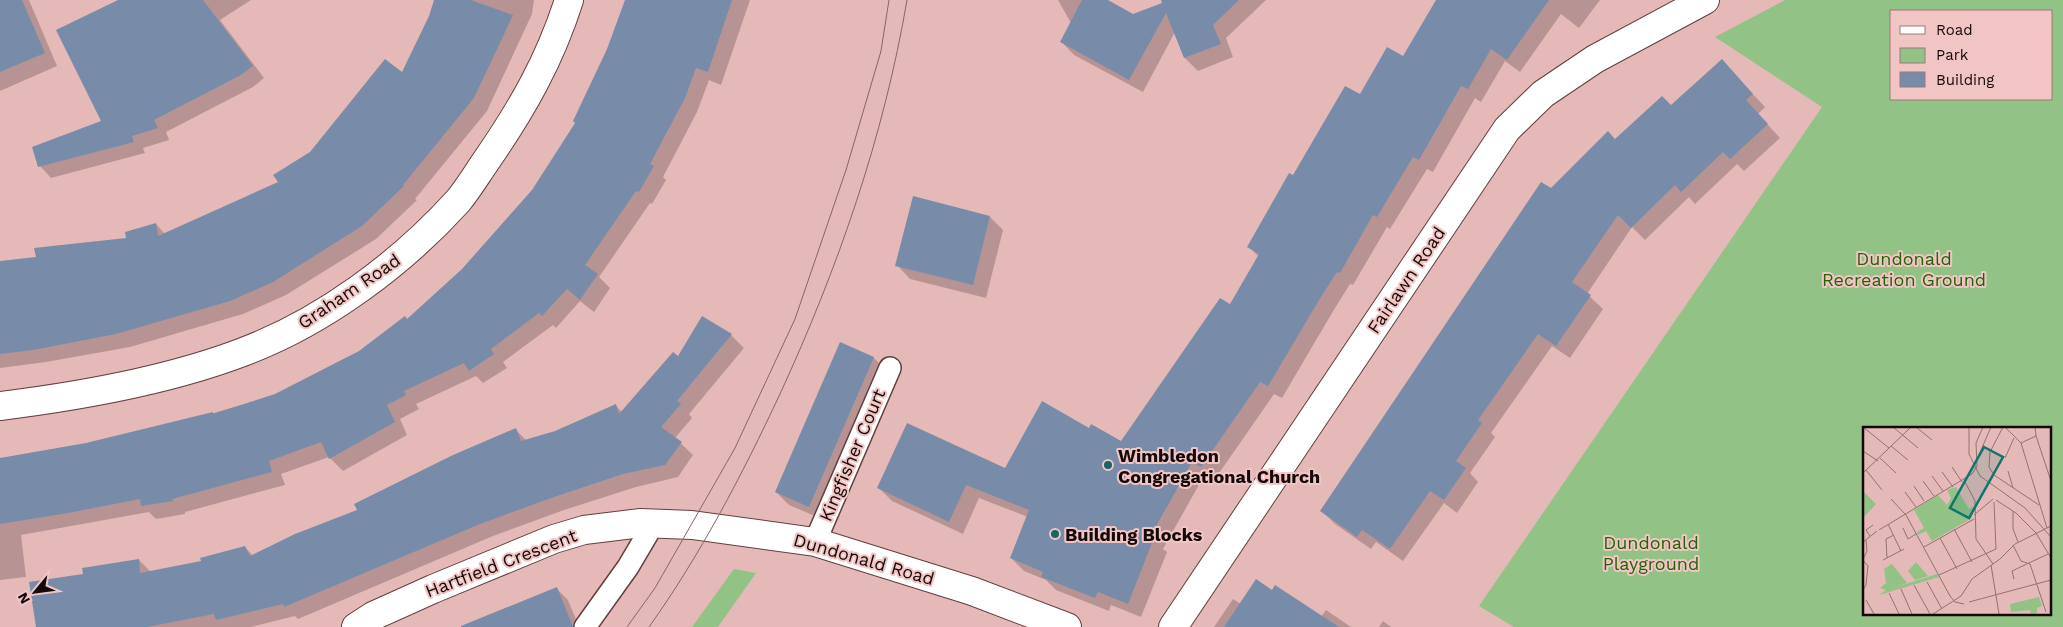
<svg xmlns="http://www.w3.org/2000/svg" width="2063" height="627" viewBox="0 0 2063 627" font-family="'Work Sans',sans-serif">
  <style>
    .green { fill: #93c287; fill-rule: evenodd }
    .shadow { fill: #0003 }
    .building { fill: #788caa }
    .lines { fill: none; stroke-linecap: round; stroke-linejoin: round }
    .service-casing { stroke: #633e3f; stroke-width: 24 }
    .minor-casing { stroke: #633e3f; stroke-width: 30 }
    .service { stroke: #fff; stroke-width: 21 }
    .minor { stroke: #fff; stroke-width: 28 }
    .tram { stroke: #846666; stroke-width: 1 }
    .poi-dot { fill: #166568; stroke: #f2c5c5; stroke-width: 2 }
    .labels { text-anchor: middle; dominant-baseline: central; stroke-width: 4; stroke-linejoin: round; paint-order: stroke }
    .park-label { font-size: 18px; fill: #216404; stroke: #f2c5c5 }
    .street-label { font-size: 18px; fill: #150808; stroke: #f2c5c5 }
    .poi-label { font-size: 18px; font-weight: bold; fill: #150808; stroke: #f2c5c5; text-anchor: start }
    .inset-road { fill: none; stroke: #927272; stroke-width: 1 }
    .view { fill: #0f766e; fill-opacity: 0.15; stroke: #0f766e; stroke-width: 2.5 }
    .inset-edge { fill: none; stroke: #150808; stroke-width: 2.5 }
  </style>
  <rect width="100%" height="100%" fill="#e5b9b8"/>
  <g class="green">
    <path d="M 1785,0 L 2063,0 L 2063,627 L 1514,627 L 1479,606 L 1822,107 L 1715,37 ZM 1892,11 L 2052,11 L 2052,99 L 1892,99 ZM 2049,428 L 2049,613 L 1864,613 L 1864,428 Z"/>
    <path d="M 734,569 L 756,573 L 718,627 L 692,627 Z"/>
  </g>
  <g class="shadow">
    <path d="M 0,0 L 29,0 L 57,66 L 0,91 Z"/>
    <path d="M 121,0 L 251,0 L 220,20 L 264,78 L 253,87 L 166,132 L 169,140 L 143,148 L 145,153 L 51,178 L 40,166 L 103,122 Z"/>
    <path d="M 436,0 L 534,0 L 532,14 L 487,111 L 415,199 L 417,200 L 376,239 L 286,295 L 243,314 L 130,347 L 46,362 L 0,368 L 0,262 L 37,258 L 127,239 L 156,224 L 165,234 L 280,183 L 311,153 L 403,74 L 430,17 Z"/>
    <path d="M 626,0 L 750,0 L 721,85 L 709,80 L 697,112 L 663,177 L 666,180 L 652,204 L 650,203 L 599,277 L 610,288 L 594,312 L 580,301 L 556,328 L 553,325 L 503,362 L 507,368 L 483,383 L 476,376 L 416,404 L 419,409 L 400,419 L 407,435 L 343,471 L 329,457 L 281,474 L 285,485 L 185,512 L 185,514 L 156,519 L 149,512 L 21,535 L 26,577 L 0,580 L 0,459 L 63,449 L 193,419 L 275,395 L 360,352 L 408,320 L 463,270 L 533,190 L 577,123 L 609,49 Z"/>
    <path d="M 1058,0 L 1105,0 L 1133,15 L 1172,0 L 1266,0 L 1226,38 L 1233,57 L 1198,71 L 1185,58 L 1175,32 L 1143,92 L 1074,55 L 1061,41 L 1071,23 Z"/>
    <path d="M 1437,0 L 1600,0 L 1579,28 L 1561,14 L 1520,72 L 1505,61 L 1481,102 L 1475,98 L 1433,172 L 1427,169 L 1390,229 L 1387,227 L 1353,285 L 1350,284 L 1332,313 L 1282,398 L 1274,394 L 1215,479 L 1205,474 L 1163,549 L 1167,552 L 1141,617 L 1111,605 L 1109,611 L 1056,590 L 1046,580 L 1024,571 L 1011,558 L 1028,517 L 979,498 L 963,534 L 892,501 L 879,488 L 1006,470 L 1090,430 L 1122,443 L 1230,306 L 1259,257 L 1249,247 L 1293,176 L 1360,96 L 1404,58 Z"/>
    <path d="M 1722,61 L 1765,107 L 1758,114 L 1780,138 L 1744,171 L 1737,164 L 1695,204 L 1689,197 L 1645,240 L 1632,227 L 1587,294 L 1603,309 L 1570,358 L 1552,346 L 1491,433 L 1495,437 L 1470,473 L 1478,482 L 1457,513 L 1444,503 L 1403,561 L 1376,542 L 1371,549 L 1335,524 L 1322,511 L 1551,190 L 1615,141 L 1671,107 Z"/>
    <path d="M 990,217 L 1003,230 L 986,298 L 910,279 L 897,265 Z"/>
    <path d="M 731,335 L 744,348 L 689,414 L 692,418 L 675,438 L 693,455 L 678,477 L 636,487 L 564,510 L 493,536 L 298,619 L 295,616 L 251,627 L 37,627 L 84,575 L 139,560 L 151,572 L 203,562 L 245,547 L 253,556 L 358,510 L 515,429 L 527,441 L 555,432 L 616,406 L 622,412 L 678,357 Z"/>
    <path d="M 841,344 L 874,358 L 887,371 L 822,519 L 789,505 L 776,492 Z"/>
    <path d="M 556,588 L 568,600 L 579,627 L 466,627 Z"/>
    <path d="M 1272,591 L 1321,617 L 1326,610 L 1351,627 L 1214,627 L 1233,599 L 1241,604 Z"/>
    <path d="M 1383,621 L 1391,627 L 1379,627 Z"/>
  </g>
  <g class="building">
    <path d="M 0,0 L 22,0 L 45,53 L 0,72 Z"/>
    <path d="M 118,0 L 203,0 L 253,66 L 241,75 L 154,120 L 158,128 L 132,136 L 134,142 L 38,167 L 32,147 L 101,121 L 56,30 Z"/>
    <path d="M 434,0 L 471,0 L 513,15 L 474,98 L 403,185 L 404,186 L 362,226 L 273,282 L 230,301 L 116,334 L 33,350 L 0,354 L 0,261 L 36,257 L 34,248 L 126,238 L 125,232 L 156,223 L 158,236 L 278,182 L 273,175 L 310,152 L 385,59 L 402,72 L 429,16 Z"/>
    <path d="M 625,0 L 732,0 L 708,72 L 696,68 L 685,98 L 650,164 L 654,166 L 639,192 L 636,191 L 585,265 L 598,274 L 580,300 L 567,289 L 542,316 L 539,313 L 491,349 L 494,354 L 469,371 L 464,363 L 404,391 L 406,395 L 387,405 L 395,422 L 329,459 L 321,442 L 269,461 L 272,472 L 172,499 L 173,501 L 141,506 L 140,499 L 68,513 L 0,524 L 0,458 L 86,443 L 213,412 L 213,414 L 275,394 L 359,351 L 405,316 L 407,319 L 462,269 L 532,190 L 575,123 L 573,121 L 607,49 Z"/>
    <path d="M 1082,0 L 1108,0 L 1133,14 L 1162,3 L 1161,0 L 1239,0 L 1213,25 L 1221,44 L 1184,58 L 1166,13 L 1129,80 L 1060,42 Z"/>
    <path d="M 1436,0 L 1549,0 L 1507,60 L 1491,49 L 1468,89 L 1461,86 L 1419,160 L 1413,157 L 1377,217 L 1373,215 L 1340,273 L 1337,272 L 1319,300 L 1268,386 L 1260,382 L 1201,467 L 1192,462 L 1150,537 L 1154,538 L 1128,604 L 1098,592 L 1095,598 L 1041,577 L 1043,572 L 1010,558 L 1029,510 L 966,485 L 949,522 L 877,488 L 907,423 L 1005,468 L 1042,401 L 1089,428 L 1091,424 L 1121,441 L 1220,298 L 1230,304 L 1259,254 L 1247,247 L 1289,173 L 1293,175 L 1345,86 L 1360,94 L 1387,47 L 1403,56 Z"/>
    <path d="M 1722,59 L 1753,94 L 1746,100 L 1768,124 L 1730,159 L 1723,152 L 1681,192 L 1675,185 L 1631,228 L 1618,215 L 1572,282 L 1591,295 L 1556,346 L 1538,334 L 1478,420 L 1482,423 L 1456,461 L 1466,468 L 1444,500 L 1430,491 L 1390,549 L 1362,530 L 1357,537 L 1320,511 L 1541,182 L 1551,188 L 1608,131 L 1615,139 L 1662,96 L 1671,105 Z"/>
    <path d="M 913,196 L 990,216 L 973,285 L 895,266 Z"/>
    <path d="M 702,316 L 732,334 L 677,401 L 681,404 L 661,427 L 682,442 L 665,465 L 623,474 L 551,498 L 480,524 L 284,607 L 283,604 L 216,620 L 214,614 L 147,627 L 36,627 L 29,582 L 83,574 L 82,568 L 139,559 L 140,573 L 201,561 L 200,558 L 245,546 L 250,556 L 295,534 L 357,510 L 354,504 L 453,455 L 516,428 L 521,441 L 555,431 L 616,404 L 619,414 L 673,352 L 678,356 Z"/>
    <path d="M 840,342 L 874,357 L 809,507 L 775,492 Z"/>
    <path d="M 1256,579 L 1272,590 L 1275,585 L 1339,627 L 1224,627 Z"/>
    <path d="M 557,587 L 573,627 L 461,627 L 461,626 Z"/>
  </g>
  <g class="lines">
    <g class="service-casing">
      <g id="service">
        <path d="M 815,542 L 890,368"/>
        <path d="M 585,627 L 628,567 L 654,523"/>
      </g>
    </g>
    <g class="minor-casing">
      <g id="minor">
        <path d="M 0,406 C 81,396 167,381 243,352 C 323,322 401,264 458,201 C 468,189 477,174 486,161 C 522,109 550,60 569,0"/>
        <path d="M 356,627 L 373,616 L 433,589 L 554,539 L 584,530 L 641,523 L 692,525 L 815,542 L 972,591 L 1067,627"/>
        <path d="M 1173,627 L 1507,129 L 1543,94 L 1595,59 L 1705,0"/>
      </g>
    </g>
    <use href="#service" class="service"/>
    <use href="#minor" class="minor"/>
    <g class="tram">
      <path d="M 627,627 L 655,588 L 735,448 L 795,319 L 846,170 L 881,51 L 889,0"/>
      <path d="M 649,627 C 701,554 742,475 780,394 C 838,268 884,136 907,0"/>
    </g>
  </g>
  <g class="poi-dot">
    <circle cx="1108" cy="465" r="5"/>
    <circle cx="1055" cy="534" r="5"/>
  </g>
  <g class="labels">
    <g class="park-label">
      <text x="1904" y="258">Dundonald<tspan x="1904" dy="21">Recreation Ground</tspan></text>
      <text x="1651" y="542">Dundonald<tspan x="1651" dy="21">Playground</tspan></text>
    </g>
    <g class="street-label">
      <text transform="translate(1406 280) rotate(-56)">Fairlawn Road</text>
      <text transform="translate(349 291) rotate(-34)">Graham Road</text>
      <text transform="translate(852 455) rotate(-67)">Kingfisher Court</text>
      <text transform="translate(864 559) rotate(16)">Dundonald Road</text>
      <text transform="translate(501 563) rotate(-21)">Hartfield Crescent</text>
    </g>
    <g class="poi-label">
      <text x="1118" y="455">Wimbledon<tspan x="1118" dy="21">Congregational Church</tspan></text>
      <text x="1065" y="534">Building Blocks</text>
    </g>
  </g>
  <g transform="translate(1863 427)">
    <rect width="188" height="188" fill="#e5b9b8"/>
    <path d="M 93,60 L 106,82 L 110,80 L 109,91 L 69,114 L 63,104 L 55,108 L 54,105 L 61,101 L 51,83 L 75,68 L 84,78 L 88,71 L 84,63 ZM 0,64 L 13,77 L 0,91 ZM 53,135 L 65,149 L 52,153 L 45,144 ZM 29,137 L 44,156 L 27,162 L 74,147 L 76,150 L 16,168 L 23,163 L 17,161 L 23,156 L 21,142 ZM 176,170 L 179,179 L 174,181 L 174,186 L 168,187 L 167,183 L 148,185 L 147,177 Z" fill="#93c287"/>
    <path class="inset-road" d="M 0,0 L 26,21M 30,0 L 55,21M 53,0 L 69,13M 106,0 L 106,27 L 117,49 L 162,81 L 188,110M 140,0 L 127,25 L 126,40 L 131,48 L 176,78M 142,0 L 158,16 L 184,101M 173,9 L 188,54M 158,16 L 173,9 L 172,0M 28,19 L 45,33M 0,24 L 15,34M 115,30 L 128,0M 17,31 L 33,46M 142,31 L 151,11M 89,40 L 99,55M 3,43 L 19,63M 145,44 L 150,61M 79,45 L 90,60M 0,46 L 48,0M 69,49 L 80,64M 101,53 L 112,74 L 113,112 L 130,137M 60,54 L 71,69M 51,59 L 61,74M 42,65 L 53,80M 28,72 L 43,88 L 87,169 L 92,175 L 101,177M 133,73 L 153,86 L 173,106M 150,84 L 150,102 L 155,115M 111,88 L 130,72M 25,97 L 38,124M 40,101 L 45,112 L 53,107M 91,102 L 109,135M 16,103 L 109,47 L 114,39 L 113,16 L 120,0M 173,106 L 188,131M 7,109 L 3,103 L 10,98M 77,111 L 94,142M 0,115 L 14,104M 150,118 L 158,134 L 167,137 L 183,185M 61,120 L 111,92M 24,131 L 23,112 L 31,108M 0,132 L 4,124 L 3,113M 0,133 L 5,139 L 3,158 L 0,163M 20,133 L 41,122M 128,138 L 136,187M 76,148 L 133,122 L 131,75M 151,152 L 149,144 L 185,127M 64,155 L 79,182M 51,158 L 67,187M 38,162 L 49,187M 26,166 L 36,187M 3,173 L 11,187M 106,175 L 188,153M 70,187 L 98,169 L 109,152 L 137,132 L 152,117 L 188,99"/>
    <path class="view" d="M 121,20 L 140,30 L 106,91 L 87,81 Z"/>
    <rect width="188" height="188" class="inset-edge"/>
  </g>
  <rect x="1890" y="10" width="162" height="90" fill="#f2c5c5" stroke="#9a7979"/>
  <rect x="1900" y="26" width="25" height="8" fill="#ffffff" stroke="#9a7979"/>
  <text x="1936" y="35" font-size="15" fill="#150808">Road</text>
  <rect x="1900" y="48" width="25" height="15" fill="#93c287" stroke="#9a7979"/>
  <text x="1936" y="60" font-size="15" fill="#150808">Park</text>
  <rect x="1900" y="72" width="25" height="15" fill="#788caa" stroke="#9a7979"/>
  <text x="1936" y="85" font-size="15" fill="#150808">Building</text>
  <g transform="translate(35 592) rotate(241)" stroke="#f2c5c5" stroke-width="4" paint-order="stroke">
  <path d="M0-4L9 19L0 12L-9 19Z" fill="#150808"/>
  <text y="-8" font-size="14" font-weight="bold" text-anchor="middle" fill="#150808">N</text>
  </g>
</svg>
